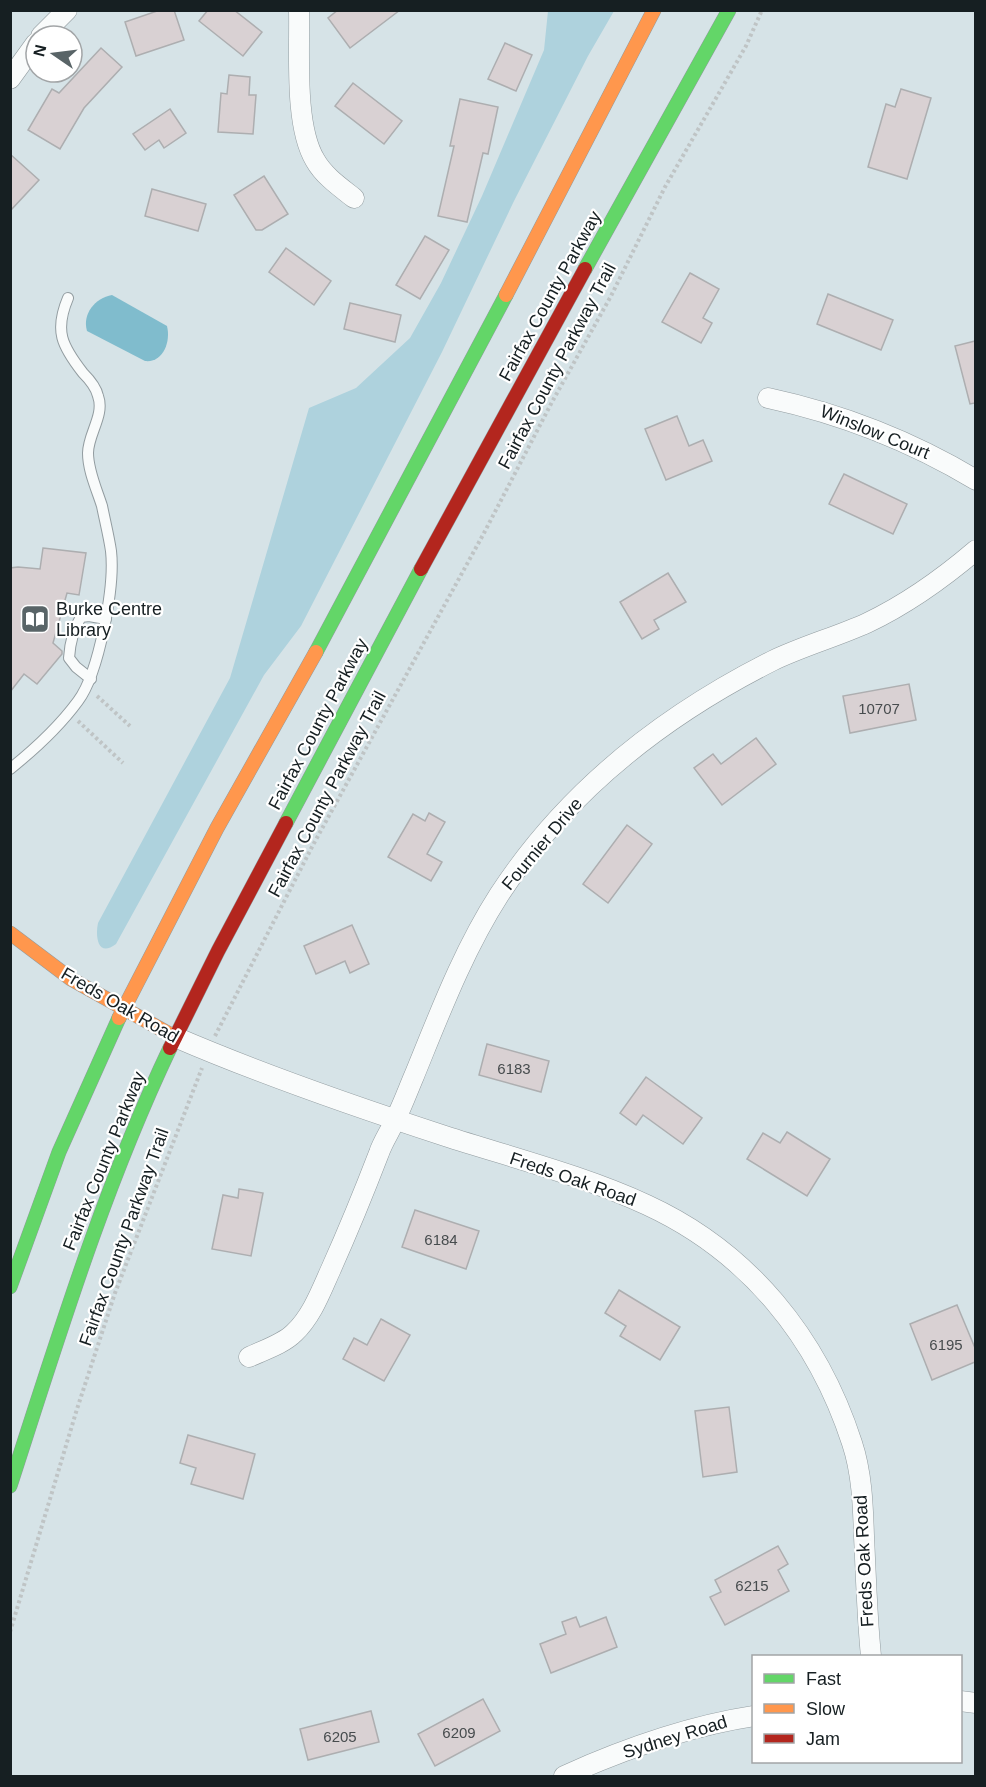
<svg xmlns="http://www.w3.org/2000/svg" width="986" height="1787" viewBox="0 0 986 1787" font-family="Arial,sans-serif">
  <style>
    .green { fill: #aed2dd }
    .water { fill: #80bccd }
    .building { fill: #d9d1d3; stroke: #adaeb0; stroke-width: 1.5 }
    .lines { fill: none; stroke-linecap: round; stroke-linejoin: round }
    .lane-casing { stroke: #929ca0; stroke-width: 12 }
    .street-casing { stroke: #929ca0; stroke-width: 21 }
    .fast-casing { stroke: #929ca0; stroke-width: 15 }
    .slow-casing { stroke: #929ca0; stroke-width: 15 }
    .jam-casing { stroke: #929ca0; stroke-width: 15 }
    .path { stroke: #bfc4c5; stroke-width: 4; stroke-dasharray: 3 3; stroke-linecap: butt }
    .lane { stroke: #f9fbfb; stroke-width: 10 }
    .street { stroke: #f9fbfb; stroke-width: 20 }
    .fast { stroke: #63d668; stroke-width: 14 }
    .slow { stroke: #ff974d; stroke-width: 14 }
    .jam { stroke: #b3261e; stroke-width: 14 }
    .labels { text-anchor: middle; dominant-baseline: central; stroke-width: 4.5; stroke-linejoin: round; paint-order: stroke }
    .number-label { font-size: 15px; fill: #474c4e }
    .street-label { font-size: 18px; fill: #161f22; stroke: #fff }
    .poi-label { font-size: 18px; fill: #161f22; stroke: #fff; text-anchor: start }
  </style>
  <rect width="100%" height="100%" fill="#d6e3e7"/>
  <path class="green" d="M 548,11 L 614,11 L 588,56 L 514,201 L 442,352 L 301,626 L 264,675 L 116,944 C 98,958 95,937 98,923 L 230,678 L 309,408 L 356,388 L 410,338 L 441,283 L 482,196 L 544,50 Z"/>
  <path class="water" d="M 112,295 L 167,326 C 171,342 163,363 145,361 L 87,331 C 82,314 95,298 112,295 Z"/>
  <g class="building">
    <path d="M 160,10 L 174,10 L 184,40 L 136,56 L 125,22 Z"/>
    <path d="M 208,10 L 234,10 L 262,32 L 243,56 L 199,21 Z"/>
    <path d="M 338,10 L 400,10 L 350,48 L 328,18 Z"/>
    <path d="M 505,43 L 532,55 L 516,91 L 488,79 Z"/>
    <path d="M 101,48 L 122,67 L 84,108 L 60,149 L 28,130 L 52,89 L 59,93 Z"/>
    <path d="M 229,75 L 250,77 L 249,95 L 256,95 L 253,134 L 218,132 L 221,93 L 227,94 Z"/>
    <path d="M 353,83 L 402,121 L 384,144 L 335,106 Z"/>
    <path d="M 901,89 L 931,98 L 907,179 L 868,167 L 886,104 L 895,107 Z"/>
    <path d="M 460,99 L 498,107 L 488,154 L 483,153 L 467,222 L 438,216 L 454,146 L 450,146 Z"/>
    <path d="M 170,109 L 186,133 L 164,148 L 159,140 L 145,150 L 133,134 Z"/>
    <path d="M 10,154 L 39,180 L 10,211 Z"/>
    <path d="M 264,176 L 288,214 L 262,230 L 256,230 L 234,195 Z"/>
    <path d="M 152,189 L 206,204 L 198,231 L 145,216 Z"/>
    <path d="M 425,236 L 449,250 L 420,299 L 396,285 Z"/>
    <path d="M 286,248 L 331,281 L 314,305 L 269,272 Z"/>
    <path d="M 690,273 L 719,289 L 703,318 L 712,323 L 701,343 L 662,322 Z"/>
    <path d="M 828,294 L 893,320 L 881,350 L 817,324 Z"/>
    <path d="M 350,303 L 401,315 L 395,342 L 344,329 Z"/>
    <path d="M 975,341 L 975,403 L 970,404 L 955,346 Z"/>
    <path d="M 677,416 L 689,446 L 703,440 L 712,461 L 666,480 L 645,429 Z"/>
    <path d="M 844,474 L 907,504 L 893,534 L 829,504 Z"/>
    <path d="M 43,548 L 86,553 L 79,595 L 67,593 L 53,643 L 62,651 L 62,654 L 37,684 L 24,674 L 10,692 L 10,568 L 18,567 L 40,569 Z"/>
    <path d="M 668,573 L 686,602 L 654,620 L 659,629 L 642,639 L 620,602 Z"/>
    <path d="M 909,684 L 916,720 L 850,733 L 843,696 Z"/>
    <path d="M 756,738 L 776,764 L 722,805 L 694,768 L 713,754 L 721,764 Z"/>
    <path d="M 429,813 L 445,822 L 427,854 L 442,862 L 431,881 L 388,857 L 413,814 L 425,821 Z"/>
    <path d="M 627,825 L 652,844 L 608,903 L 583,884 Z"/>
    <path d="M 352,925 L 369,964 L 350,973 L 345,961 L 316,974 L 304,946 Z"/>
    <path d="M 487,1044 L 549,1061 L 541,1092 L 479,1075 Z"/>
    <path d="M 646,1077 L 702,1118 L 683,1144 L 643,1115 L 636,1125 L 620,1113 Z"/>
    <path d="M 787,1132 L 830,1159 L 807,1196 L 747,1159 L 763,1133 L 780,1143 Z"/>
    <path d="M 239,1189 L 263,1193 L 251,1256 L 212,1249 L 223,1195 L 238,1198 Z"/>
    <path d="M 415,1210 L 479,1231 L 466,1269 L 402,1247 Z"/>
    <path d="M 619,1290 L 680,1327 L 660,1360 L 620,1336 L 626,1326 L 605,1313 Z"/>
    <path d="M 957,1305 L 975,1348 L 975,1362 L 932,1380 L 910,1324 Z"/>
    <path d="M 381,1319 L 410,1335 L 384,1381 L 343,1359 L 354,1338 L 367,1345 Z"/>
    <path d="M 729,1407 L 737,1472 L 703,1477 L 695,1411 Z"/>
    <path d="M 188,1435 L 255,1454 L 243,1499 L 191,1484 L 196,1468 L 180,1463 Z"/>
    <path d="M 778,1546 L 788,1564 L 778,1570 L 789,1591 L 725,1625 L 710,1597 L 721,1592 L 715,1580 Z"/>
    <path d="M 576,1617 L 580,1627 L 606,1617 L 617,1647 L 551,1673 L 540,1644 L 566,1634 L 562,1622 Z"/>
    <path d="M 483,1699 L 500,1731 L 435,1766 L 418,1734 Z"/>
    <path d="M 371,1711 L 379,1742 L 308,1760 L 300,1729 Z"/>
  </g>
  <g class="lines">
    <g class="lane-casing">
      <g id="lane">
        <path d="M 91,679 L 76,667 L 69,658 C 70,644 73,629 81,617 L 89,616 L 106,619"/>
        <path d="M 10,769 C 35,749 59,727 78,701 C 99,673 115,586 111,551 C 109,537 105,521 102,506 C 97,490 88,471 88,453 C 88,434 105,415 98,396 C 96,387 89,379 83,373 C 62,346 54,331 68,298"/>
      </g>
    </g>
    <g class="street-casing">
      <g id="street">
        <path d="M 299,10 C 300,52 294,125 315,160 C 324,176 340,187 354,198"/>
        <path d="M 41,36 L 67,10"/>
        <path d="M 10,79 L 36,43"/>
        <path d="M 768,398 C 842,414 911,441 976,480"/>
        <path d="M 175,1037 C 263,1075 353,1106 445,1136 C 510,1157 585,1176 647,1205 C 749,1252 818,1338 852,1443 C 862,1473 863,1506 864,1536 C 866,1577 867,1617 871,1656"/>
        <path d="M 249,1357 C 264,1350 283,1344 294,1333 C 312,1316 321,1291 331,1269 C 348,1231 364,1192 379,1153 C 383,1141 391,1130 396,1118 C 403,1104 408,1090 414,1076 C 439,1015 463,951 499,895 C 566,792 663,716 772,661 C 803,646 836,637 867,623 C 907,604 942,579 976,550"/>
        <path d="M 960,1701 L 976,1703"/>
        <path d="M 564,1776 C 624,1749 688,1726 754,1716"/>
      </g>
    </g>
    <g class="fast-casing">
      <g id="fast">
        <path d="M 585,269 L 729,10"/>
        <path d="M 316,652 L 506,295"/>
        <path d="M 286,823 L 421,569"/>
        <path d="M 10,1287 L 59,1152 L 119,1018"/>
        <path d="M 10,1486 C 58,1338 103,1189 170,1048"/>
      </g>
    </g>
    <g class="slow-casing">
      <g id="slow">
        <path d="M 506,295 L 654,10"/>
        <path d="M 10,933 L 71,979 L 175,1037"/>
        <path d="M 119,1018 L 217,828 L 316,652"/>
      </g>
    </g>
    <g class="jam-casing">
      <g id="jam">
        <path d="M 421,569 L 585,269"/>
        <path d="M 170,1048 L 218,951 L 286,823"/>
      </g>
    </g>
    <g class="path">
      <path d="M 97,696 L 130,726"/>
      <path d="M 78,721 L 123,763"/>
      <path d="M 215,1036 L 313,845 L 484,533 L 552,402 L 611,296 L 665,187 L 746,46 L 762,10"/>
      <path d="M 10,1632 L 77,1409 L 115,1293 L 202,1068"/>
    </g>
    <use href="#lane" class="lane"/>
    <use href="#street" class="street"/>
    <use href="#fast" class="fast"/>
    <use href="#slow" class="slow"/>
    <use href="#jam" class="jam"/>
  </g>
  <defs>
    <g id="library-square" transform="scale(1.5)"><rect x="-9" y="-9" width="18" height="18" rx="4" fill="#596467" stroke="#fff"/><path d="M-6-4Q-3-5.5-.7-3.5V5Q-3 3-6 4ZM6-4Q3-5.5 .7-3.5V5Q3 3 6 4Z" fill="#fff"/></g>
  </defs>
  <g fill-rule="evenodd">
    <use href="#library-square" x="35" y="619"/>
  </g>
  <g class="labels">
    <g class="number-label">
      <text x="879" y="708">10707</text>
      <text x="514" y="1068">6183</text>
      <text x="441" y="1239">6184</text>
      <text x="946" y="1344">6195</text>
      <text x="752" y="1585">6215</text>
      <text x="459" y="1732">6209</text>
      <text x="340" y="1736">6205</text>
    </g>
    <g class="street-label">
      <text transform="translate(550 296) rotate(-61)">Fairfax County Parkway</text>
      <text transform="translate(557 366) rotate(-62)">Fairfax County Parkway Trail</text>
      <text transform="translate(875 432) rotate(22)">Winslow Court</text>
      <text transform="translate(318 724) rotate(-62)">Fairfax County Parkway</text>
      <text transform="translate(327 794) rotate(-62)">Fairfax County Parkway Trail</text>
      <text transform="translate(542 844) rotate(-50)">Fournier Drive</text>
      <text transform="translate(120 1005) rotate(30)">Freds Oak Road</text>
      <text transform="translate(104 1161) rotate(-68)">Fairfax County Parkway</text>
      <text transform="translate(573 1179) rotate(19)">Freds Oak Road</text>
      <text transform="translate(124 1237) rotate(-70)">Fairfax County Parkway Trail</text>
      <text transform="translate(864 1561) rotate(-93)">Freds Oak Road</text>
      <text transform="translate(675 1737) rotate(-17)">Sydney Road</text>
    </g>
    <g class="poi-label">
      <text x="56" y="609">Burke Centre<tspan x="56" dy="21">Library</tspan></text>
    </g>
  </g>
  <rect width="986" height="1787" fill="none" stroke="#161f22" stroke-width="24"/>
  <rect x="752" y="1655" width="210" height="108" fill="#ffffff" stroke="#a2a5a7" stroke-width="1.5"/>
  <rect x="764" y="1674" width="30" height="9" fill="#63d668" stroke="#a2a5a7" stroke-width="1.5"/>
  <text x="806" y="1685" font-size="18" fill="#161f22">Fast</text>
  <rect x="764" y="1704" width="30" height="9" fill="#ff974d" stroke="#a2a5a7" stroke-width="1.5"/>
  <text x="806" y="1715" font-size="18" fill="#161f22">Slow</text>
  <rect x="764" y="1734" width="30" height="9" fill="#b3261e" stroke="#a2a5a7" stroke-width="1.5"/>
  <text x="806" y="1745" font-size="18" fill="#161f22">Jam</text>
  <g transform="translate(54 54) rotate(284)"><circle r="28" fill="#ffffff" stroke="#a2a5a7" stroke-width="1.5"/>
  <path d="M0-4.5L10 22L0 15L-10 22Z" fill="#596467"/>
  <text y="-9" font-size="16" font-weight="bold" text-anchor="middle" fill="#161f22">N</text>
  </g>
</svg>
